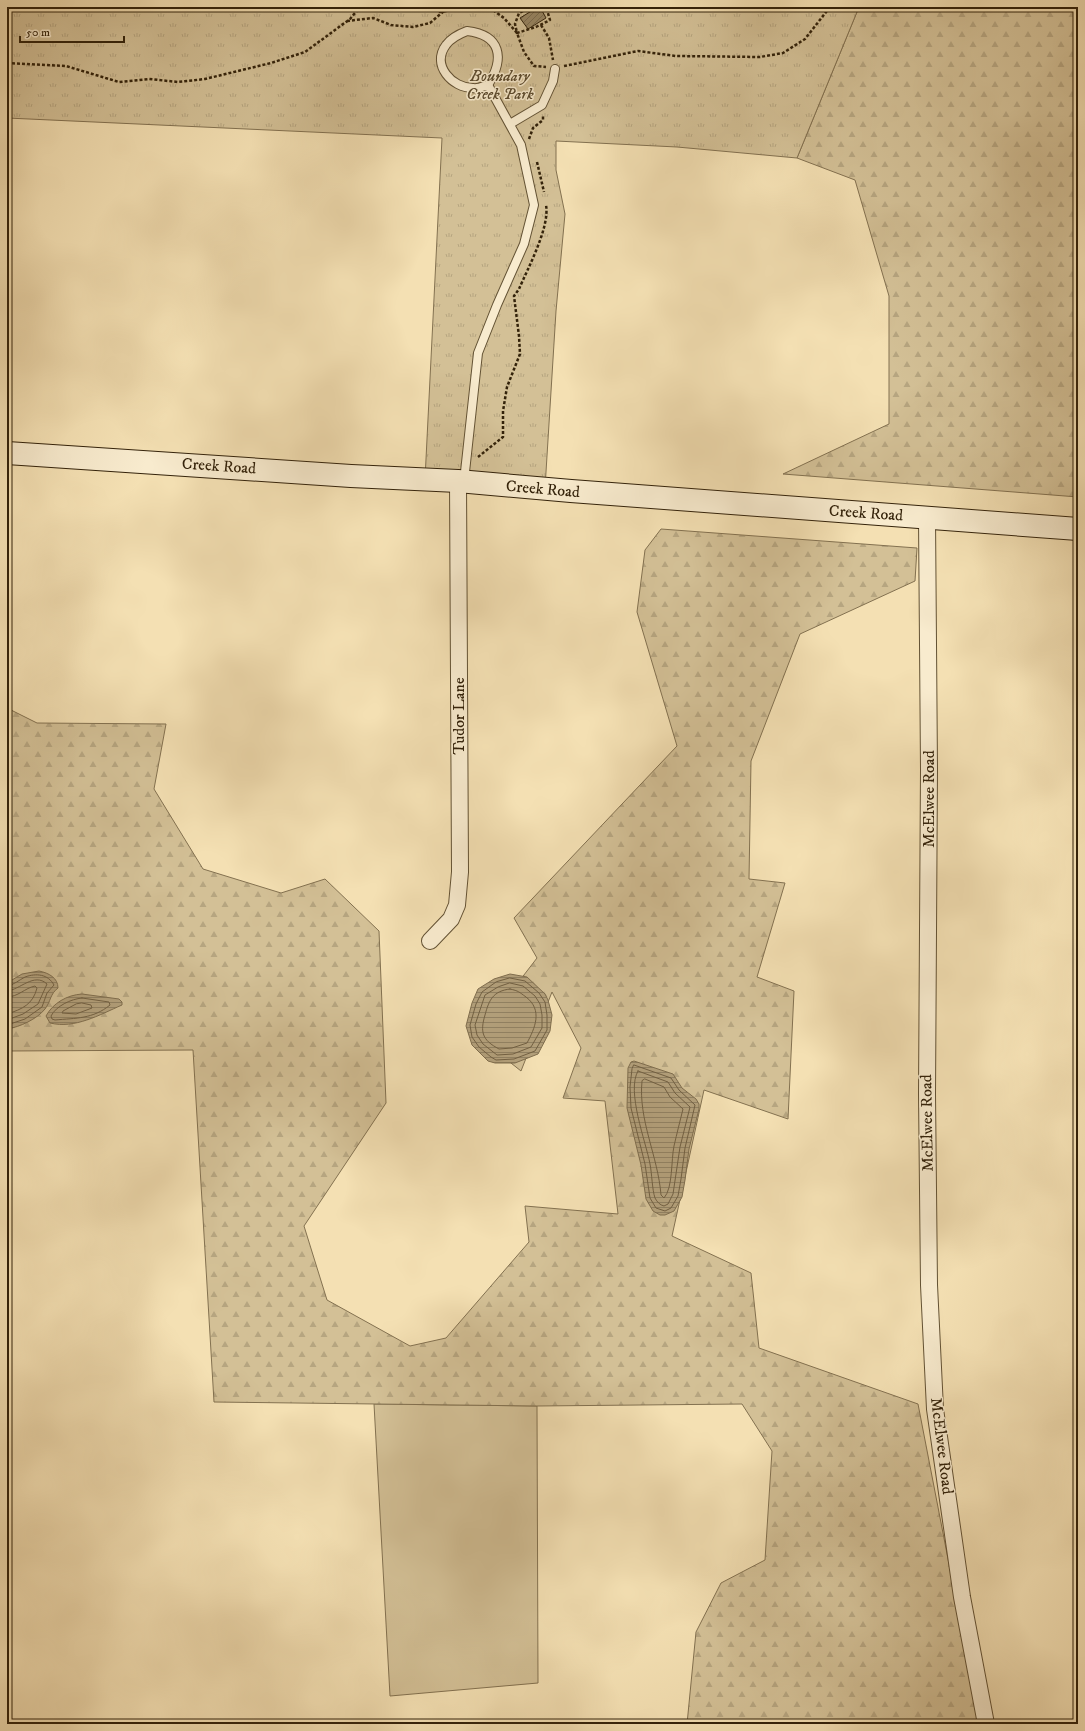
<svg xmlns="http://www.w3.org/2000/svg" width="1085" height="1731" viewBox="0 0 1085 1731" font-family="'IM FELL DW Pica',serif">
  <style>
    .green { fill: #d3c096; stroke: #837150 }
    .forest { fill: url(#forest-firs); stroke: #837150 }
    .park { fill: url(#park-tufts); stroke: #837150 }
    .water { fill: url(#water-rules); stroke: #7f6d4d }
    .lines { fill: none; stroke-linecap: round; stroke-linejoin: round }
    .shore { stroke: #726042; stroke-width: 1 }
    .building { fill: url(#building-hatch); stroke: #33220a }
    .lane-casing { stroke: #635234; stroke-width: 10 }
    .street-casing { stroke: #635234; stroke-width: 18 }
    .secondary-casing { stroke: #33220a; stroke-width: 24 }
    .path { stroke: #33220a; stroke-width: 2.5; stroke-dasharray: 3 2; stroke-linecap: butt }
    .lane { stroke: #f8ebce; stroke-width: 8 }
    .street { stroke: #f8ebce; stroke-width: 16 }
    .secondary { stroke: #f8ebce; stroke-width: 22 }
    .labels { text-anchor: middle; dominant-baseline: central; stroke-width: 3; stroke-linejoin: round; paint-order: stroke }
    .park-label { font-size: 16px; font-style: italic; fill: #5b4a2d; stroke: #f8ebce }
    .street-label { font-size: 16px; fill: #33220a; stroke: #f8ebce }
  </style>
  <defs>
    <pattern id="forest-firs" width="22" height="20" patternUnits="userSpaceOnUse"><rect width="22" height="20" fill="#d3c096"/><path d="M5 1l3.5 6h-7zM16 11l3.5 6h-7z" fill="#b6a580"/></pattern>
    <pattern id="park-tufts" width="24" height="20" patternUnits="userSpaceOnUse"><rect width="24" height="20" fill="#d3c096"/><path d="M3 7l-1-3M5 7V3M7 7l1-3M15 17l-1-3M17 17v-4M19 17l1-3" fill="none" stroke="#b6a580"/></pattern>
    <pattern id="water-rules" width="6" height="5" patternUnits="userSpaceOnUse"><rect width="6" height="5" fill="#b29f7a"/><path d="M0 2.5h6" fill="none" stroke="#918162"/></pattern>
    <pattern id="building-hatch" width="6" height="6" patternUnits="userSpaceOnUse"><rect width="6" height="6" fill="#978562"/><path d="M-1 1l2-2M0 6l6-6M5 7l2-2" fill="none" stroke="#7c6c4f"/></pattern>
  </defs>
  <rect width="100%" height="100%" fill="#f4e0b3"/>
  <filter id="stains"><feTurbulence type="fractalNoise" baseFrequency=".005" numOctaves="4"/><feColorMatrix values="0 0 0 0 .2 0 0 0 0 .09 0 0 0 0 .02 0 0 0 .5 -.17"/></filter>
  <radialGradient id="worn" r=".72"><stop offset=".6" stop-color="#630" stop-opacity="0"/><stop offset="1" stop-color="#630" stop-opacity=".3"/></radialGradient>
  <path class="green" d="M 374,1404 L 537,1406 L 538,1683 L 390,1696 Z"/>
  <g class="forest">
    <path d="M 859,7 L 1078,7 L 1078,497 L 783,474 L 889,424 L 889,296 L 855,180 L 797,158 Z"/>
    <path d="M 661,529 L 917,548 L 915,581 L 800,634 L 751,761 L 749,879 L 785,883 L 757,977 L 794,991 L 788,1119 L 704,1090 L 672,1236 L 751,1273 L 759,1348 L 918,1404 L 980,1724 L 687,1724 L 696,1632 L 721,1583 L 765,1560 L 772,1451 L 742,1404 L 537,1406 L 214,1402 L 193,1050 L 7,1051 L 7,708 L 37,723 L 166,724 L 154,789 L 203,869 L 281,893 L 325,879 L 379,931 L 386,1103 L 304,1226 L 327,1300 L 410,1346 L 446,1338 L 529,1242 L 525,1206 L 618,1214 L 605,1101 L 563,1098 L 581,1048 L 552,992 L 521,1071 L 477,1036 L 537,958 L 514,918 L 677,746 L 637,612 L 645,550 Z"/>
  </g>
  <path class="park" d="M 7,7 L 859,7 L 797,158 L 677,147 L 556,141 L 556,170 L 565,214 L 556,311 L 545,488 L 425,479 L 442,138 L 7,118 Z"/>
  <g class="water">
    <path d="M 39,971 C 49,973 58,978 58,988 C 50,994 51,1001 45,1009 C 37,1019 20,1027 7,1029 L 7,983 L 22,974 Z"/>
    <path d="M 510,974 L 527,977 L 545,994 L 548,1000 L 552,1015 L 550,1031 L 538,1054 L 515,1063 L 495,1063 L 488,1061 L 472,1045 L 466,1026 L 472,1003 L 478,989 L 494,979 Z"/>
    <path d="M 82,994 L 119,999 L 122,1002 L 122,1005 C 99,1015 75,1029 50,1023 L 46,1016 C 53,1003 67,995 82,994 Z"/>
    <path d="M 634,1061 L 673,1074 L 682,1088 L 696,1099 L 699,1104 L 699,1109 L 689,1149 L 685,1180 L 682,1197 L 674,1211 L 665,1215 L 660,1215 L 653,1211 L 646,1199 L 641,1165 L 627,1108 L 628,1068 L 631,1062 Z"/>
  </g>
  <g class="lines">
    <g class="shore">
      <path d="M 510,978 L 525,981 L 539,993 L 545,1002 L 547,1015 L 547,1030 L 535,1051 L 514,1059 L 496,1060 L 491,1057 L 479,1047 L 472,1037 L 470,1025 L 476,1004 L 482,992 L 496,982 Z"/>
      <path d="M 510,983 L 523,986 L 535,996 L 540,1004 L 542,1015 L 542,1028 L 531,1047 L 513,1054 L 497,1055 L 483,1044 L 477,1035 L 475,1025 L 485,995 L 498,987 Z"/>
      <path d="M 7,986 C 14,985 19,980 25,977 C 36,973 48,974 54,985 L 47,993 L 42,1007 L 25,1019 L 7,1025"/>
      <path d="M 510,989 C 519,991 519,992 526,997 C 543,1010 535,1028 527,1043 L 512,1048 L 499,1049 C 482,1040 480,1032 485,1015 C 489,1000 493,991 510,989 Z"/>
      <path d="M 7,991 C 20,990 34,972 47,984 L 38,1004 L 23,1014 L 7,1020"/>
      <path d="M 7,997 C 18,997 25,988 35,986 L 37,988 C 33,1004 23,1009 7,1014"/>
      <path d="M 82,998 L 109,1002 L 110,1005 C 93,1019 76,1018 55,1020 L 52,1019 L 51,1016 C 56,1006 71,999 82,998 Z"/>
      <path d="M 82,1003 L 91,1005 L 92,1008 L 76,1014 L 62,1013 L 63,1011 L 76,1004 Z"/>
      <path d="M 634,1065 L 671,1078 L 679,1090 L 695,1105 L 685,1148 L 681,1179 L 678,1196 L 671,1208 L 665,1211 L 656,1208 L 650,1198 L 645,1164 L 631,1108 L 630,1087 L 632,1069 Z"/>
      <path d="M 638,1071 L 668,1082 L 675,1093 L 690,1107 L 680,1147 L 673,1194 L 668,1204 L 664,1206 C 660,1205 657,1202 655,1198 C 652,1189 652,1174 650,1164 C 646,1142 626,1091 638,1071 Z"/>
      <path d="M 645,1079 L 664,1087 L 670,1097 L 683,1109 C 680,1121 677,1133 674,1146 C 671,1160 673,1188 664,1198 L 661,1195 C 658,1156 638,1120 642,1081 Z"/>
    </g>
  </g>
  <path class="building" d="M 538,7 L 540,7 L 546,18 L 528,29 L 520,18 Z"/>
  <g class="lines">
    <g class="lane-casing">
      <g id="lane">
        <path d="M 467,31 C 501,35 505,58 488,85 C 484,86 478,89 473,88 C 452,88 431,65 446,45 C 451,38 459,34 467,31 Z"/>
        <path d="M 510,124 L 542,105 L 553,81 L 555,69"/>
        <path d="M 464,481 L 478,353 L 497,305 L 524,244 L 534,205 L 521,145 L 488,85"/>
      </g>
    </g>
    <g class="street-casing">
      <g id="street">
        <path d="M 927,518 L 929,769 L 927,1094 L 929,1285 L 935,1409 L 962,1597 L 986,1724"/>
        <path d="M 430,941 L 451,919 L 457,905 L 460,872 L 458,481"/>
      </g>
    </g>
    <g class="secondary-casing">
      <path id="secondary" d="M 7,453 L 351,476 L 458,481 L 571,491 L 1078,529"/>
    </g>
    <g class="path">
      <path d="M 436,7 L 440,12 L 471,7"/>
      <path d="M 474,7 L 490,8 L 504,18 L 517,33 L 524,52 L 534,66 L 546,67"/>
      <path d="M 532,7 L 519,13 L 515,24 L 517,33 L 536,27 L 550,20 L 547,10 L 542,7"/>
      <path d="M 347,21 L 373,18 L 391,25 L 413,27 L 430,23 L 444,11"/>
      <path d="M 541,25 L 549,38 L 553,60"/>
      <path d="M 7,63 L 66,66 L 119,82 L 149,79 L 178,82 L 205,79 L 271,63 L 305,52 L 350,19 L 360,7"/>
      <path d="M 564,66 L 638,51 L 676,56 L 760,57 L 783,53 L 805,39 L 830,7"/>
      <path d="M 529,139 L 533,128 L 543,120 L 543,115"/>
      <path d="M 537,162 L 544,192"/>
      <path d="M 478,457 L 503,437 L 503,411 L 507,387 L 520,354 L 519,336 L 514,296 L 519,289 C 528,268 550,227 546,205"/>
    </g>
    <use href="#lane" class="lane"/>
    <use href="#street" class="street"/>
    <use href="#secondary" class="secondary"/>
  </g>
  <g class="labels">
    <g class="park-label">
      <text x="500" y="76">Boundary<tspan x="500" dy="18">Creek Park</tspan></text>
    </g>
    <g class="street-label">
      <text transform="translate(219 466) rotate(4)">Creek Road</text>
      <text transform="translate(543 489) rotate(5)">Creek Road</text>
      <text transform="translate(866 513) rotate(4)">Creek Road</text>
      <text transform="translate(459 716) rotate(-90)">Tudor Lane</text>
      <text transform="translate(929 799) rotate(-90)">McElwee Road</text>
      <text transform="translate(927 1123) rotate(-91)">McElwee Road</text>
      <text transform="translate(942 1446) rotate(83)">McElwee Road</text>
    </g>
  </g>
  <rect width="1085" height="1731" fill="none" stroke="#f4e0b3" stroke-width="24"/>
  <rect x="8" y="8" width="1069" height="1715" fill="none" stroke="#33220a" stroke-width="2"/>
  <rect x="12" y="12" width="1061" height="1707" fill="none" stroke="#33220a"/>
  <path d="M20 36v6h104v-6" fill="none" stroke="#33220a" stroke-width="2"/>
  <text x="26" y="36" font-size="12" fill="#33220a" stroke="#f8ebce" stroke-width="3" paint-order="stroke">50 m</text>
  <rect width="100%" height="100%" filter="url(#stains)"/>
  <rect width="100%" height="100%" fill="url(#worn)"/>
</svg>
